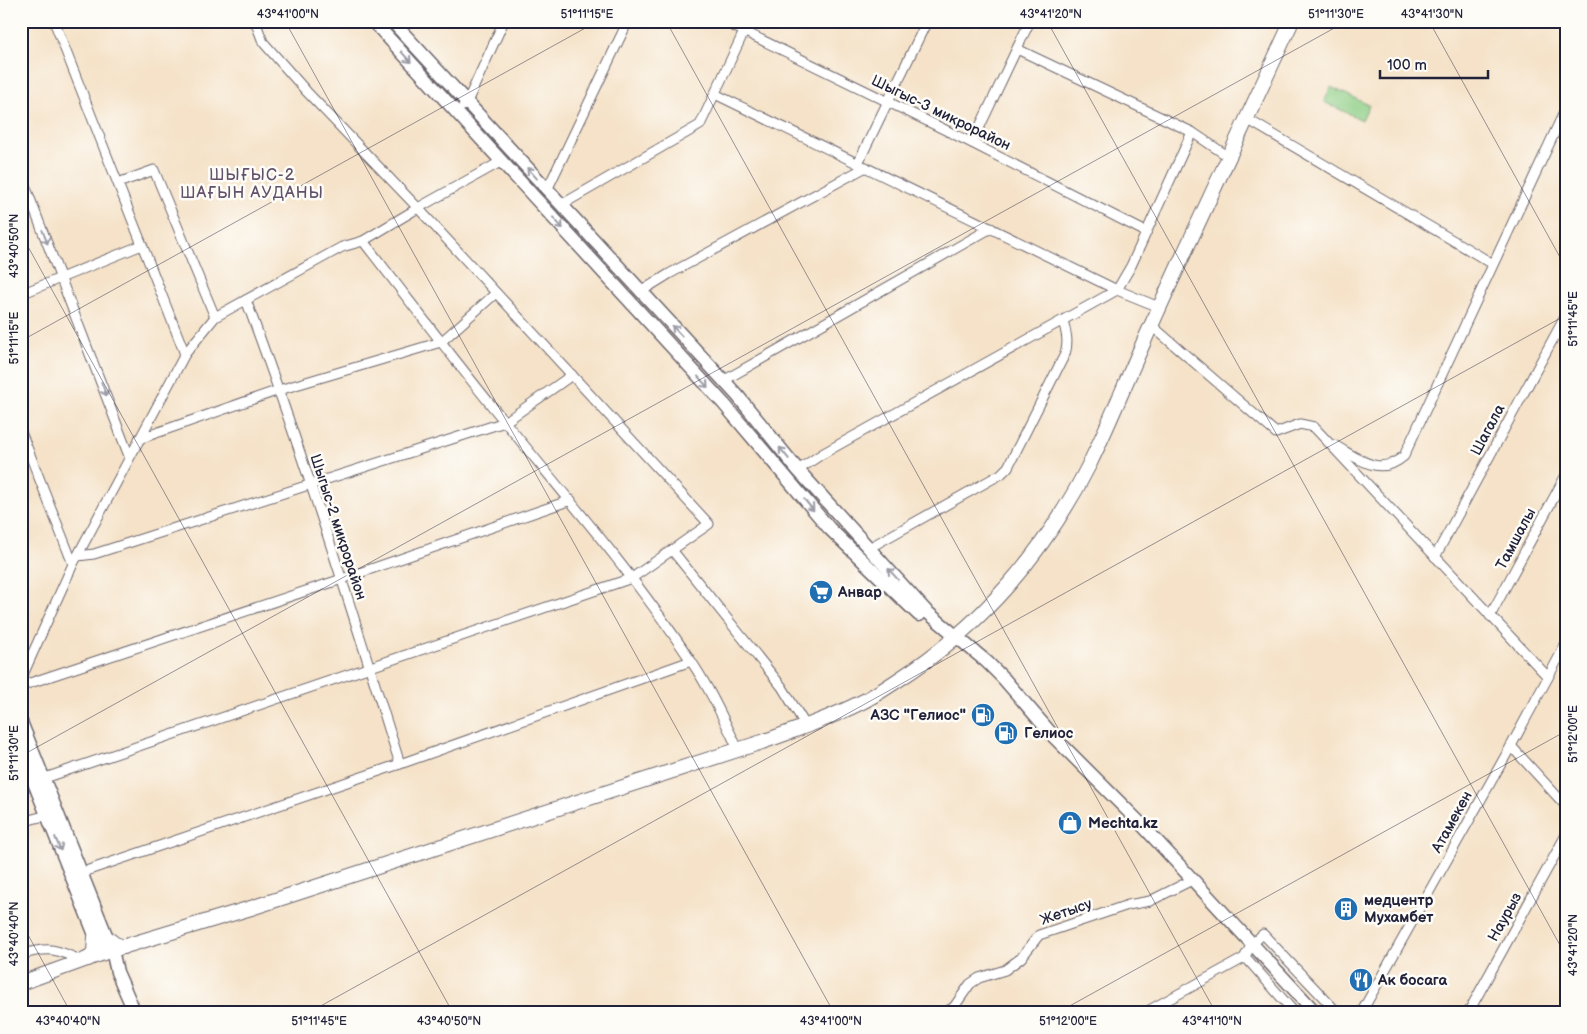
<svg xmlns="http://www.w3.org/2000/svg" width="1587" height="1034" viewBox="0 0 1587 1034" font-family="'Balsamiq Sans',sans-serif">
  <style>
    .pitch { fill: #8dce85; stroke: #587860 }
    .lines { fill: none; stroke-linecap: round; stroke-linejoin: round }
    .street-casing { stroke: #6c656c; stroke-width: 11 }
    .secondary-casing { stroke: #6c656c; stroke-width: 15 }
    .primary-casing { stroke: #6c656c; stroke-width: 16 }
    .street { stroke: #fff; stroke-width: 9 }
    .secondary { stroke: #fff; stroke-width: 12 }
    .primary { stroke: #fff; stroke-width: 14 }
    .oneway { stroke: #9c9ca7 }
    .ticks { fill: none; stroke: #22223b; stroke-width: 1; stroke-opacity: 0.45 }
    .labels { text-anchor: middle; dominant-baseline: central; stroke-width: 5; stroke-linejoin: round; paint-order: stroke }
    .street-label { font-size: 15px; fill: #22223b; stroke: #fdfcf7 }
    .poi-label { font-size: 15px; font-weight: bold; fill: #22223b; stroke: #fdfcf7; text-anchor: start }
    .neighbourhood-label { font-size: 16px; letter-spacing: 1px; fill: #61516b; stroke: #fdfcf7 }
    .neatline { fill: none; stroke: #22223b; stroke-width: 2 }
    .ticks-label { font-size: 12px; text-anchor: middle; fill: #22223b }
  </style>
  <rect width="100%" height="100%" fill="#fdfcf7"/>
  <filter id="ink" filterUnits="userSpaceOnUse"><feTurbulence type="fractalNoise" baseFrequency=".02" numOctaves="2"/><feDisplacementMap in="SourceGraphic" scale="10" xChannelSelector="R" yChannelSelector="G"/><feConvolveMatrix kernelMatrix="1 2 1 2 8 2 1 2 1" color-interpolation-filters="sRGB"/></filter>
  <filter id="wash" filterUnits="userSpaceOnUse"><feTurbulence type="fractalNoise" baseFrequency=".0096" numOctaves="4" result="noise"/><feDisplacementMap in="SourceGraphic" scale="20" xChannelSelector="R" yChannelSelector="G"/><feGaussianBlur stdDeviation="1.12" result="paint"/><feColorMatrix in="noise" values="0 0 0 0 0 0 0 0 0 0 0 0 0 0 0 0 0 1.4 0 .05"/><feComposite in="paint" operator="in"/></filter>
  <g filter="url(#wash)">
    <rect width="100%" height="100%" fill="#f5e2c8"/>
    <path class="pitch" d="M 1331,87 L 1369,105 L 1362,120 L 1324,102 Z"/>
  </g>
  <g filter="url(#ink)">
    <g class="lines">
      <g class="street-casing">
        <g id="street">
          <path d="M 54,21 L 185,354"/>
          <path d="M 723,21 L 972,143 L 1146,232"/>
          <path d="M 1017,49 L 1192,132 L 1229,157"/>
          <path d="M 715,94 L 1117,290 L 1159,307"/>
          <path d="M 463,106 L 467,102 L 504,21"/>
          <path d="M 1247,119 L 1493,264"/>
          <path d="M 972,143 L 1030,21"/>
          <path d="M 858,163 L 927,21"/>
          <path d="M 21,175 L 129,456"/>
          <path d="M 118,183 L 154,170 L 215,317"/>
          <path d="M 547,190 L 628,21"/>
          <path d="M 561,205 L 700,125 L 749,21"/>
          <path d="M 363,241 C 410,301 456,363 505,422 C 569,500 635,576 691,661 C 710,689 724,720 739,751"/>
          <path d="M 640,292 L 669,274 L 866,167"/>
          <path d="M 21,294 L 142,245"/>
          <path d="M 246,300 C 303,453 351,608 400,764"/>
          <path d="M 1151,325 L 1276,433 L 1300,424 L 1314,427 L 1548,677"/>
          <path d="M 723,381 L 991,228"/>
          <path d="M 21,432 L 73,564"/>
          <path d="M 139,439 L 279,390 L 441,342 L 496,293"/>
          <path d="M 1334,445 C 1358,458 1379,478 1404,456 L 1566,108"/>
          <path d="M 798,470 L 822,454 L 1117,290 L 1131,266 L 1192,132"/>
          <path d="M 869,548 L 1001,474 L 1008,467 L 1065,354 C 1069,342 1066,332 1063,320"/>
          <path d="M 672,550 L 782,687 L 806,726"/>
          <path d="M 78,556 L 94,554 L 505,422 L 572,375"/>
          <path d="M 1435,557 L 1566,315"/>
          <path d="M 1490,616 L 1566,475"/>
          <path d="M 21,679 L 73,564 L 185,354 L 215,317 L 342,247 L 363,241 L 418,208 L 502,161"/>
          <path d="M 21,686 L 342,579 L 571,500"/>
          <path d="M 1511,746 L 1566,806"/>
          <path d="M 39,780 L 632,578 L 709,524 L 418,208 L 307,92 L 263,42 L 255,21"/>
          <path d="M 21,822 L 52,814"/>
          <path d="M 77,874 L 400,764 L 691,661"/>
          <path d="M 21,955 C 49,946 57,949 82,961"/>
          <path d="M 1244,958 L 1248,960 L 1295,1013"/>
          <path d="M 944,1013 L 954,1007 L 970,984 L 979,978 L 1005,970 L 1021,958 L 1039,935 L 1128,905 L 1150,901 L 1192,880"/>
          <path d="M 1144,1013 L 1244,958 L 1252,944 L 1263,934 L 1338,1013"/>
          <path d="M 1361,1013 L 1511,746 L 1566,644"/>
          <path d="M 1468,1013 L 1566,835"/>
        </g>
      </g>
      <g class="secondary-casing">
        <g id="secondary">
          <path d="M 373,21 L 724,404 L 829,528 L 919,615"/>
          <path d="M 392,21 L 737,395 L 798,470 L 926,611 L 987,662 L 1004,679 L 1055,738 L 1143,826 L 1316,1013"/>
          <path d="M 21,722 L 112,950 L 117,972 L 135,1013"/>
          <path d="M 21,750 L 99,945"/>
        </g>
      </g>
      <g class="primary-casing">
        <g id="primary">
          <path d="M 106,937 L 115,944 L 124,947"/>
          <path d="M 88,959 L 94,952 L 95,937"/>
          <path d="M 21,983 L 112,950 L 251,908 L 762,742 C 796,730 830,718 862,702 C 874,696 886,688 898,680 C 981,627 1046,551 1090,463 C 1112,418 1130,371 1151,326 C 1197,224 1245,123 1292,21"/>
        </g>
      </g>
      <use href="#street" class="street"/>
      <use href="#secondary" class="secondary"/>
      <use href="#primary" class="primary"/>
    </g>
    <defs><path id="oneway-shaft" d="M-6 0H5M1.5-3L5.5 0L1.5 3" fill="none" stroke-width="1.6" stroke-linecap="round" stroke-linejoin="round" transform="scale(1.25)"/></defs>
    <g class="oneway">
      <use href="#oneway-shaft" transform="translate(406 57) rotate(48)"/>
      <use href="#oneway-shaft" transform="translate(532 173) rotate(-132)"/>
      <use href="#oneway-shaft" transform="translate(558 223) rotate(48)"/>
      <use href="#oneway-shaft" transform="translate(45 237) rotate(69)"/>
      <use href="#oneway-shaft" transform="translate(677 331) rotate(-133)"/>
      <use href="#oneway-shaft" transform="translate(703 382) rotate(48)"/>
      <use href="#oneway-shaft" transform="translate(104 389) rotate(69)"/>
      <use href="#oneway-shaft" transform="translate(784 453) rotate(-129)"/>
      <use href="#oneway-shaft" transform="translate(809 505) rotate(50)"/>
      <use href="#oneway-shaft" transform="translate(893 574) rotate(-132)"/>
      <use href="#oneway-shaft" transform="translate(58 844) rotate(67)"/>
    </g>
  </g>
  <path class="ticks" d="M 285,21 L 834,1013M 666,21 L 1216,1013M 1047,21 L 1566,956M 1429,21 L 1566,268M 21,234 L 453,1013M 21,341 L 598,21M 21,756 L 1347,21M 21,922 L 71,1013M 308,1013 L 1566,315M 1057,1013 L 1566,731"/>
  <defs>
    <g id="supermarket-disc" transform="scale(1.25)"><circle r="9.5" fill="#1f6fb2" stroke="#fdfcf7"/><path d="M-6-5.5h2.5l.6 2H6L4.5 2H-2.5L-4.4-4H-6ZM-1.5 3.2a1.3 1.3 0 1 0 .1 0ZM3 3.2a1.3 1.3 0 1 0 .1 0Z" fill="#fff"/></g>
    <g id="fuel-disc" transform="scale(1.25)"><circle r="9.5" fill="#1f6fb2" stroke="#fdfcf7"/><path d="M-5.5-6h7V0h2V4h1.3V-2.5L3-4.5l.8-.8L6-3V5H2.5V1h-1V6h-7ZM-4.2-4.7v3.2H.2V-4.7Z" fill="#fff"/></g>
    <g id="shop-disc" transform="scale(1.25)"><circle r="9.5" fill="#1f6fb2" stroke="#fdfcf7"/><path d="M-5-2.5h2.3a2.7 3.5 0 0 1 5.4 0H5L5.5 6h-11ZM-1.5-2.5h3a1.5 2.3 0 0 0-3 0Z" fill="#fff"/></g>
    <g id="building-disc" transform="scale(1.25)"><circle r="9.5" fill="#1f6fb2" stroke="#fdfcf7"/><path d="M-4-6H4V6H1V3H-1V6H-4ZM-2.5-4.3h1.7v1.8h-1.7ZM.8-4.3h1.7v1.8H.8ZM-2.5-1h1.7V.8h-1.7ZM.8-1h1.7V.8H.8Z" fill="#fff"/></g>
    <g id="restaurant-disc" transform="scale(1.25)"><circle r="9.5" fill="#1f6fb2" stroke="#fdfcf7"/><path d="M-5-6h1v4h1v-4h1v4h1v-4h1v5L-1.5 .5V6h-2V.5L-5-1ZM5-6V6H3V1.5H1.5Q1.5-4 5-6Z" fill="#fff"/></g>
  </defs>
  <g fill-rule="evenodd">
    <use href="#supermarket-disc" x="821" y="592"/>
    <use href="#fuel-disc" x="983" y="715"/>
    <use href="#fuel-disc" x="1006" y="733"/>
    <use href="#shop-disc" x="1070" y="823"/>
    <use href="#building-disc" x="1346" y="909"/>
    <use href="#restaurant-disc" x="1361" y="980"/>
  </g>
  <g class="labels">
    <g class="street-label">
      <text transform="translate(941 113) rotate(26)">Шыгыс-3 микрорайон</text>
      <text transform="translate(1488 430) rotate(-62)">Шагала</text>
      <text transform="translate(338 527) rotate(72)">Шыгыс-2 микрорайон</text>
      <text transform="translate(1516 539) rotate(-62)">Тамшалы</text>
      <text transform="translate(1452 822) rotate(-61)">Атамекен</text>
      <text transform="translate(1066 912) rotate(-19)">Жетысу</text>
      <text transform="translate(1505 917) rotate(-61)">Наурыз</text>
    </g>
    <g class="poi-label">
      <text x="838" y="592">Анвар</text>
      <text x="966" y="715" text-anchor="end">АЗС "Гелиос"</text>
      <text x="1024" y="733">Гелиос</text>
      <text x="1088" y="823">Mechta.kz</text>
      <text x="1364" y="900">медцентр<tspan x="1364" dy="17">Мухамбет</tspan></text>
      <text x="1378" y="980">Ак босага</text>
    </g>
    <g class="neighbourhood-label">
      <text x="252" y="175">ШЫҒЫС-2<tspan x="252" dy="18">ШАҒЫН АУДАНЫ</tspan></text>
    </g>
  </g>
  <rect width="1587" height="1034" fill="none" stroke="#fdfcf7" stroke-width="55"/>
  <path d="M1380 70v8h108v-8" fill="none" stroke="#22223b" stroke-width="2.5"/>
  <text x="1387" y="70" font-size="15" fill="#22223b" stroke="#fdfcf7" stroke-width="4" paint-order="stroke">100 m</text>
  <rect x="28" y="28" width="1532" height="978" class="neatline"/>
  <g class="ticks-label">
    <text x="288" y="18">43°41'00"N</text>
    <text x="587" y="18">51°11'15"E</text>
    <text x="1051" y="18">43°41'20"N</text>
    <text x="1336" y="18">51°11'30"E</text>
    <text x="1432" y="18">43°41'30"N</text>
    <text transform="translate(14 246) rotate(-90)" y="4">43°40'50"N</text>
    <text transform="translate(1573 319) rotate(-90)" y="4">51°11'45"E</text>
    <text transform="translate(14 338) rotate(-90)" y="4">51°11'15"E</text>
    <text transform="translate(1573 734) rotate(-90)" y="4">51°12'00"E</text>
    <text transform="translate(14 753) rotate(-90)" y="4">51°11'30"E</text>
    <text transform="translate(14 934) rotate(-90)" y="4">43°40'40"N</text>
    <text transform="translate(1573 945) rotate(-90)" y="4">43°41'20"N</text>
    <text x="68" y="1025">43°40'40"N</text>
    <text x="319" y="1025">51°11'45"E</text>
    <text x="449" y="1025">43°40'50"N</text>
    <text x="831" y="1025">43°41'00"N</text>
    <text x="1068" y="1025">51°12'00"E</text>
    <text x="1212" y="1025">43°41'10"N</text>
  </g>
</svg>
